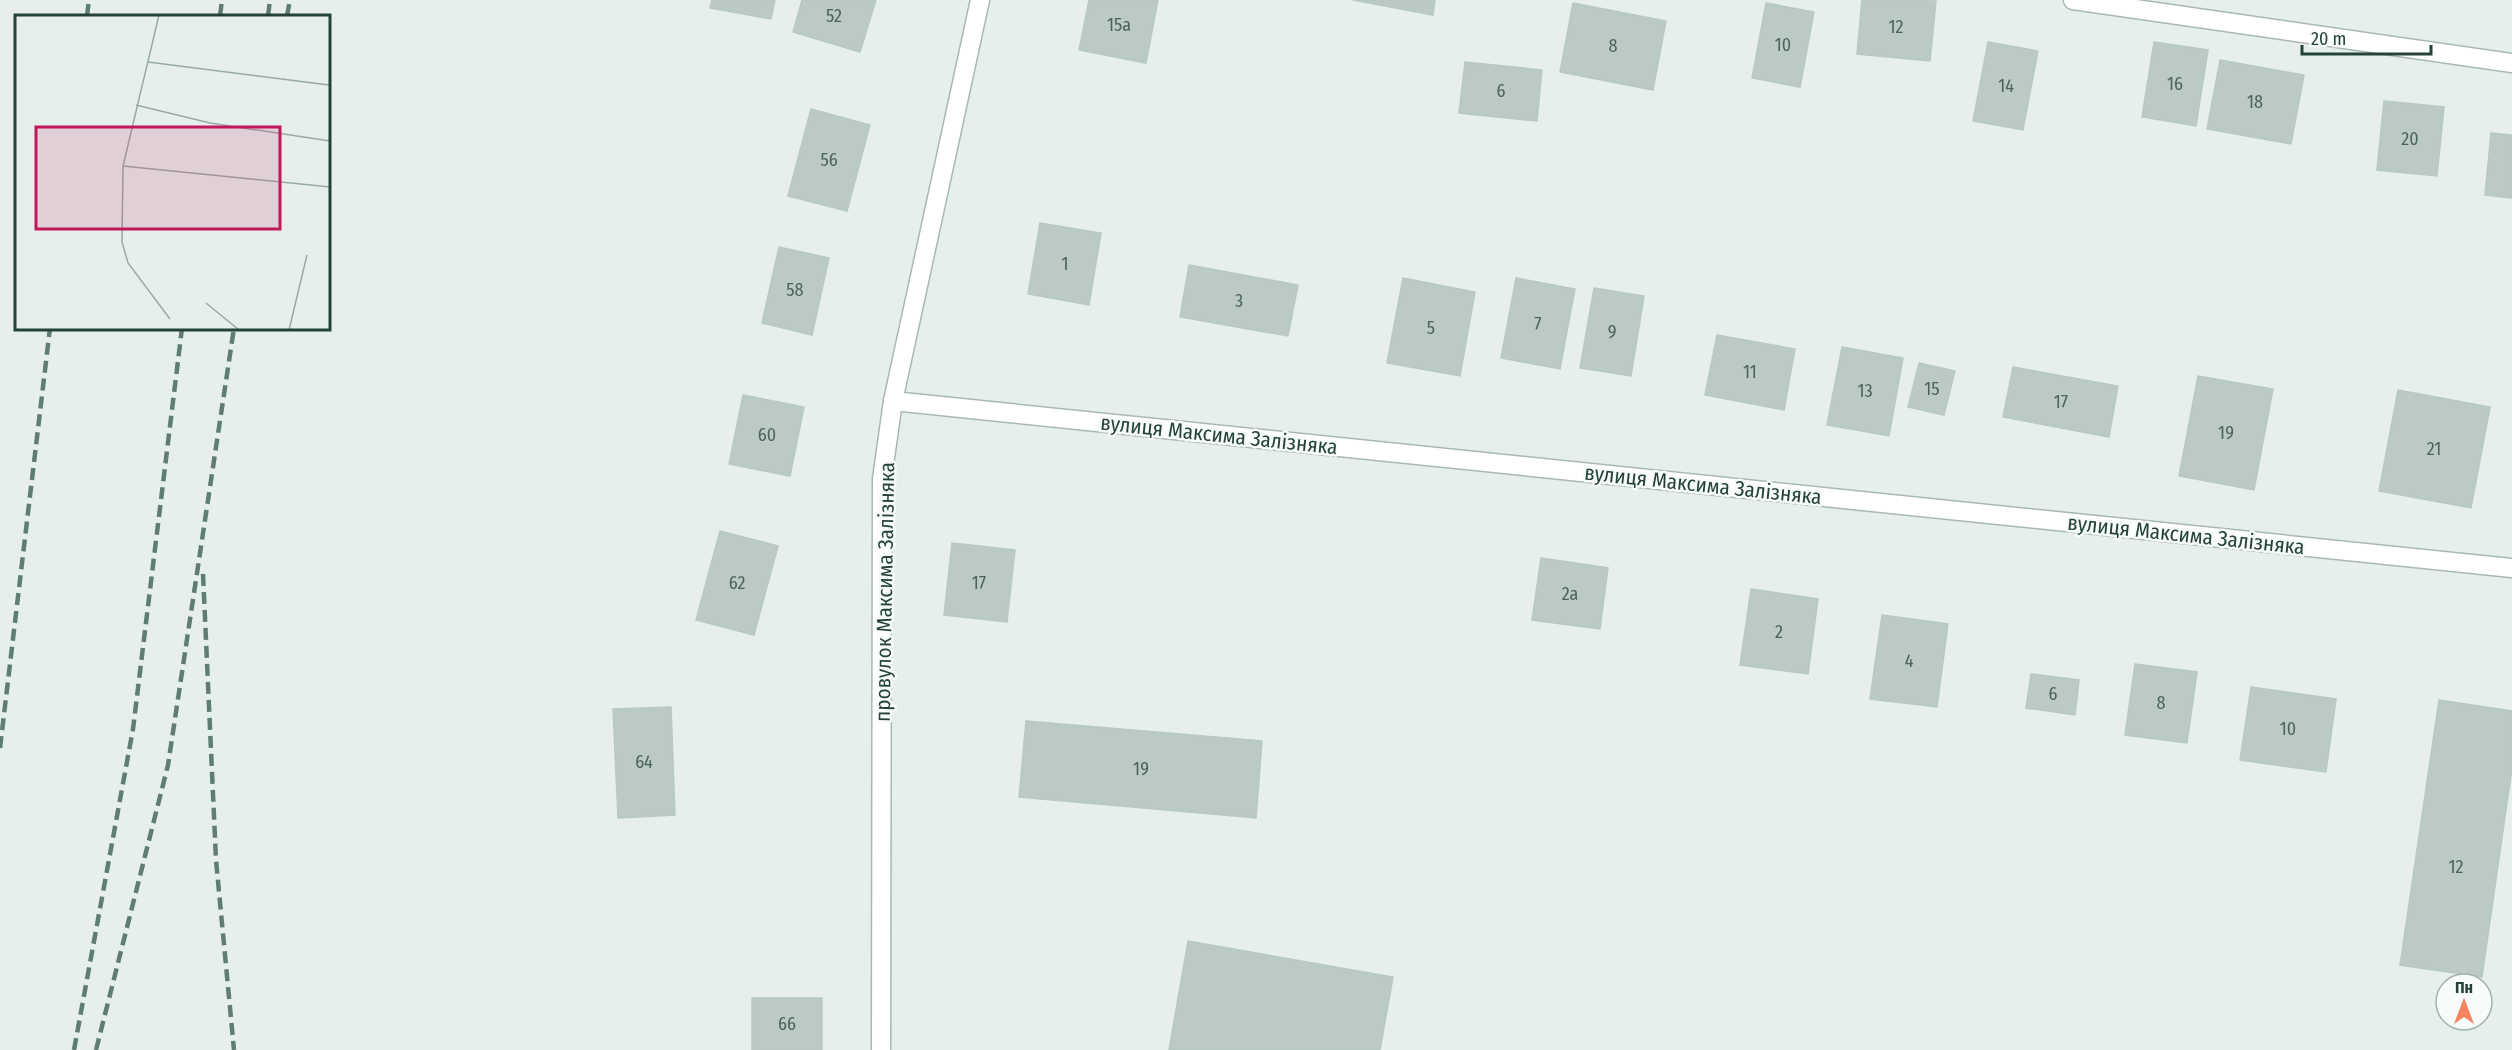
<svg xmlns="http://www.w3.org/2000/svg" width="2512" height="1050" viewBox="0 0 2512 1050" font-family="'Fira Sans Condensed',sans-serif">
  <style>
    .building { fill: #bbcac4; stroke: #b8c9c2; stroke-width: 1.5 }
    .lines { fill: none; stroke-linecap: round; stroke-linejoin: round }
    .minor-casing { stroke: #a8b8b2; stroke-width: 21 }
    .minor { stroke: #fff; stroke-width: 18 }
    .rail { stroke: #5f7d75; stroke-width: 4.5; stroke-dasharray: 12 6; stroke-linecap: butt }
    .labels { text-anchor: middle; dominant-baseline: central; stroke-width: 5; stroke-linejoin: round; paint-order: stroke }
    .number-label { font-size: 18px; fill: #4a645c }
    .street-label { font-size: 21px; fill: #24423a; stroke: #f7fbf9 }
    .inset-road { fill: none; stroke: #98aaa4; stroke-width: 1.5 }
    .view { fill: #c2185b; fill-opacity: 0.15; stroke: #c2185b; stroke-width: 3 }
    .inset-edge { fill: none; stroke: #24423a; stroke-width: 3 }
  </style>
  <rect width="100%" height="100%" fill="#e6efeb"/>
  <g class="building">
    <path d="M 712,0 L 775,0 L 771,19 L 710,8 Z"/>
    <path d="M 802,0 L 876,0 L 860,52 L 793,32 Z"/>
    <path d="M 1089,0 L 1158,0 L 1146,63 L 1079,50 Z"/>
    <path d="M 1353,0 L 1435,0 L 1433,15 Z"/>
    <path d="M 1862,0 L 1936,1 L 1930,61 L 1857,54 Z"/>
    <path d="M 1573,3 L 1666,21 L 1653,90 L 1560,72 Z"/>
    <path d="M 1766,3 L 1814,12 L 1800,87 L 1752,78 Z"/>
    <path d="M 1988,42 L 2038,51 L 2023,130 L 1973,121 Z"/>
    <path d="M 2154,42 L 2208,50 L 2196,126 L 2142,117 Z"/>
    <path d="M 2220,60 L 2304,75 L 2291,144 L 2207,129 Z"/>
    <path d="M 1465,62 L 1542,70 L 1537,121 L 1459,113 Z"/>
    <path d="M 2384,101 L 2444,107 L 2437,176 L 2377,170 Z"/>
    <path d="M 811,109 L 870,125 L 847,211 L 788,196 Z"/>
    <path d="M 2491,133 L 2512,135 L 2512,198 L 2485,195 Z"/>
    <path d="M 1040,223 L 1101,233 L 1089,305 L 1028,294 Z"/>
    <path d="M 779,247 L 829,258 L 812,335 L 762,323 Z"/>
    <path d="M 1189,265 L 1298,285 L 1288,336 L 1180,317 Z"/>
    <path d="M 1403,278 L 1475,292 L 1460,376 L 1387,363 Z"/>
    <path d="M 1516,278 L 1575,289 L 1560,369 L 1501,358 Z"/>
    <path d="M 1594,288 L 1644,296 L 1631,376 L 1580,368 Z"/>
    <path d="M 1717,335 L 1795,349 L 1784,410 L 1705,395 Z"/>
    <path d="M 1842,347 L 1903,358 L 1889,436 L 1827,425 Z"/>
    <path d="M 1919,363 L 1955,371 L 1944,415 L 1908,407 Z"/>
    <path d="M 2013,367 L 2118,386 L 2109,437 L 2003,417 Z"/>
    <path d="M 2198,376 L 2273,389 L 2254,490 L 2179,476 Z"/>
    <path d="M 2398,390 L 2490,407 L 2471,508 L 2379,491 Z"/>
    <path d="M 743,395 L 804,407 L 790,476 L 729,464 Z"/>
    <path d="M 720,531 L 778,546 L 754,635 L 696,620 Z"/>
    <path d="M 952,543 L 1015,550 L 1007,622 L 944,615 Z"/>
    <path d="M 1541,558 L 1608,568 L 1600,629 L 1532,620 Z"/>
    <path d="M 1751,589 L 1818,599 L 1808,674 L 1740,665 Z"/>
    <path d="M 1882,615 L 1948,624 L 1937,707 L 1870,699 Z"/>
    <path d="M 2135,664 L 2197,672 L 2187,743 L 2125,735 Z"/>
    <path d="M 2031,674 L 2079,680 L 2075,715 L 2026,708 Z"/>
    <path d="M 2251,687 L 2336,699 L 2326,772 L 2240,760 Z"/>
    <path d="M 2439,700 L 2512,711 L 2512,768 L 2482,977 L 2400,965 Z"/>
    <path d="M 671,707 L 675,815 L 618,818 L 613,709 Z"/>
    <path d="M 1026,721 L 1262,741 L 1256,818 L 1019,797 Z"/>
    <path d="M 1188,941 L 1393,977 L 1380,1050 L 1169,1050 Z"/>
    <rect x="752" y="998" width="70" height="52"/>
  </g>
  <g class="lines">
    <g class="minor-casing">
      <g id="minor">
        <path d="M 2073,0 L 2512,63"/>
        <path d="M 893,401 L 2512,568"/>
        <path d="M 881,1050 L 882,479 L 893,401 L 980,0"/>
      </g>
    </g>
    <use href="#minor" class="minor"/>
    <g class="rail">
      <path d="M 87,16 L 89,0"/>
      <path d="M 220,16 L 222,0"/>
      <path d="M 268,16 L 270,0"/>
      <path d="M 287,16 L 290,0"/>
      <path d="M 203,574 L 216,860 L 234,1050"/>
      <path d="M 0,748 L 50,328"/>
      <path d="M 74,1050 L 133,729 L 182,328"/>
      <path d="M 96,1050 L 168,765 L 234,328"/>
    </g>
  </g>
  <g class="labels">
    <g class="number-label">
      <text x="834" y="16">52</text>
      <text x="1119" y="25">15а</text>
      <text x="1896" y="27">12</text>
      <text x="1783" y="45">10</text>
      <text x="1613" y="46">8</text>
      <text x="2175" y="84">16</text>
      <text x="2006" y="86">14</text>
      <text x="1501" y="91">6</text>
      <text x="2255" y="102">18</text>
      <text x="2410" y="139">20</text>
      <text x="829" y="160">56</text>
      <text x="1065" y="264">1</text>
      <text x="795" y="290">58</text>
      <text x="1239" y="301">3</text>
      <text x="1538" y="324">7</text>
      <text x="1431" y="328">5</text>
      <text x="1612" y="332">9</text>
      <text x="1750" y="372">11</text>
      <text x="1932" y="389">15</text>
      <text x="1865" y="391">13</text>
      <text x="2061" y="402">17</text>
      <text x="2226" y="433">19</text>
      <text x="767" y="435">60</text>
      <text x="2434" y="449">21</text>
      <text x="737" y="583">62</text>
      <text x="979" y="583">17</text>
      <text x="1570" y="594">2а</text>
      <text x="1779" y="632">2</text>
      <text x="1909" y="661">4</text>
      <text x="2053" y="694">6</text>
      <text x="2161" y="703">8</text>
      <text x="2288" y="729">10</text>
      <text x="644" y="762">64</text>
      <text x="1141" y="769">19</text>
      <text x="2456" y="867">12</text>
      <text x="787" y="1024">66</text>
    </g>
    <g class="street-label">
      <text transform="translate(1219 435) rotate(6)">вулиця Максима Залізняка</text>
      <text transform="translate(1703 485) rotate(6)">вулиця Максима Залізняка</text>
      <text transform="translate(2186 535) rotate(6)">вулиця Максима Залізняка</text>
      <text transform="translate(885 592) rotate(-89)">провулок Максима Залізняка</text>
    </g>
  </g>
  <g transform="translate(15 15)">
    <rect width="315" height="315" fill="#e6efeb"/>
    <path class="inset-road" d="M 144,0 L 108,151 L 107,227 L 113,248 L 155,304M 133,47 L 314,70M 121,90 L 195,108 L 315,126M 108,151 L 315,172M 191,288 L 224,315M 274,315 L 292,240"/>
    <path class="view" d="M 21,112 L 265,112 L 265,214 L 21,214 Z"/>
    <rect width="315" height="315" class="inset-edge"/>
  </g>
  <g transform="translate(2464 1002)"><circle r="28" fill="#f7fbf9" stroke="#a3b1ad" stroke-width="1.5"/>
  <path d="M0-4.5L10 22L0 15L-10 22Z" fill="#f4845f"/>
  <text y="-9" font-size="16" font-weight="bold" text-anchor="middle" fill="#24423a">Пн</text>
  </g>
  <path d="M2302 45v9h129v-9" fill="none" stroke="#24423a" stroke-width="3"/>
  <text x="2311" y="45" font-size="18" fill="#24423a" stroke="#f7fbf9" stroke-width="4.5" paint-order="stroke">20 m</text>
</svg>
